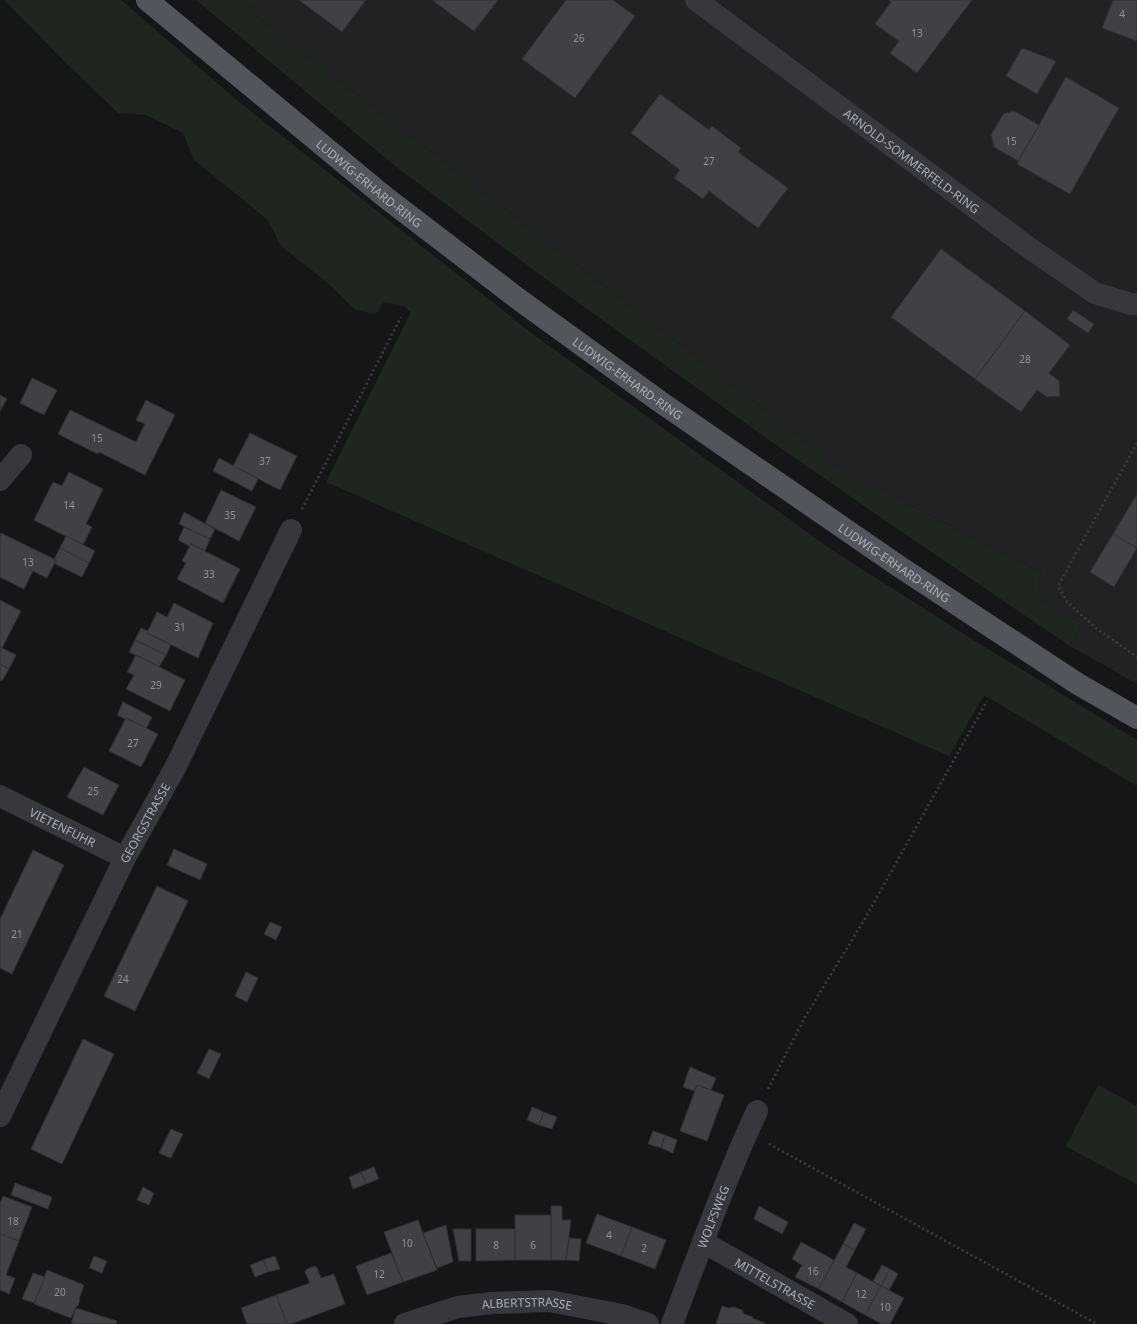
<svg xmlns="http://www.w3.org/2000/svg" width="1137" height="1324" viewBox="0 0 1137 1324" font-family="'Noto Sans',sans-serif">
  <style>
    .built { fill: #222225 }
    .green { fill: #1e261f }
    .building { fill: #404145; stroke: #303034 }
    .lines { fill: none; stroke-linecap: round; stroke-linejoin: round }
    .path { stroke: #3d3f44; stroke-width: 2.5; stroke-dasharray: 2 3; stroke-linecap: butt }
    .minor { stroke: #37383d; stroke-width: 22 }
    .major { stroke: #53555c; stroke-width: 22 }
    .labels { text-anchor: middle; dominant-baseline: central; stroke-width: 3; stroke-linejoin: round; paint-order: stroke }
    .number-label { font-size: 10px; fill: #8e929b }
    .street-label { font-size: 12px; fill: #a8adb8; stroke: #111113 }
  </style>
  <rect width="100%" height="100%" fill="#161618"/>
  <path class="built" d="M 260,0 L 1137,0 L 1137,684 L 1070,646 L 1081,623 L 1037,597 L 1041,572 L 842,470 L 249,11 Z"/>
  <g class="green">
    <path d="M 4,0 L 121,0 L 238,101 L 534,335 L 832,550 L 975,641 L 1137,740 L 1137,786 L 984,695 L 949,756 L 326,482 L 411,312 L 403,306 L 384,302 L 376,314 L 354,309 L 330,285 L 281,246 L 268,220 L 194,160 L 183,133 L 146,115 L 118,113 L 68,65 Z"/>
    <path d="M 196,0 L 260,0 L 249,11 L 842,470 L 1041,572 L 1037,597 L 1081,623 L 1070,646 L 893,526 L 769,440 L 547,280 L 395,166 Z"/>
    <path d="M 1098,1085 L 1137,1106 L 1137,1184 L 1089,1159 L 1066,1146 Z"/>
  </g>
  <g class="building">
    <path d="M 299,0 L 366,0 L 342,32 Z"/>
    <path d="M 432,0 L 498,0 L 474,31 Z"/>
    <path d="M 566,0 L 613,0 L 635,16 L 575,98 L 522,59 Z"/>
    <path d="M 889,0 L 972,0 L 917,73 L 890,53 L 899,41 L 875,24 L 891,2 Z"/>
    <path d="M 1113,0 L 1137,0 L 1137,41 L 1102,28 Z"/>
    <path d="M 1022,48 L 1056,61 L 1037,94 L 1006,76 Z"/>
    <path d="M 1066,77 L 1119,108 L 1070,194 L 1017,164 Z"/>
    <path d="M 660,94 L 709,130 L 712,126 L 741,148 L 738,152 L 788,188 L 758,228 L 709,191 L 703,199 L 674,178 L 680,170 L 631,133 Z"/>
    <path d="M 1014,111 L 1039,125 L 1018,161 L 994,147 L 991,135 L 1003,114 Z"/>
    <path d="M 941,249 L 1025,311 L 975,379 L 891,317 Z"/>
    <path d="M 1073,310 L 1094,324 L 1088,333 L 1067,319 Z"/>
    <path d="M 1025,311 L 1070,345 L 1049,373 L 1059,381 L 1060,396 L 1047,397 L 1037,390 L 1021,412 L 975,379 Z"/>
    <path d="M 32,378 L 57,390 L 44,415 L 20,403 Z"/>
    <path d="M 0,395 L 7,399 L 0,411 Z"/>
    <path d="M 146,400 L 175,415 L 145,475 L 99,452 L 98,454 L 58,434 L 70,410 L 136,442 L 145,424 L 136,420 Z"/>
    <path d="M 250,433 L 297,456 L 280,490 L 233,466 Z"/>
    <path d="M 219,458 L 258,479 L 252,491 L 213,471 Z"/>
    <path d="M 69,472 L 103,489 L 86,524 L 92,527 L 83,545 L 34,520 L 53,482 L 62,486 Z"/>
    <path d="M 221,490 L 256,507 L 239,541 L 205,523 Z"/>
    <path d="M 1137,494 L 1137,548 L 1113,534 Z"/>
    <path d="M 184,512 L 215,529 L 210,539 L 179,524 Z"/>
    <path d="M 184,527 L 210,539 L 205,551 L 191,544 L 189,546 L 178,540 Z"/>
    <path d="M 1,533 L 56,560 L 47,578 L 33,571 L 24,589 L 0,577 L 0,535 Z"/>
    <path d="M 1113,534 L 1137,548 L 1114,587 L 1090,572 Z"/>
    <path d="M 66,536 L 95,551 L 89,563 L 60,548 Z"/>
    <path d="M 191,544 L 240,569 L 223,603 L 177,579 L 186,563 L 182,561 Z"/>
    <path d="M 60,548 L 89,563 L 82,577 L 55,564 L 56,560 L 54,559 Z"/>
    <path d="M 0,600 L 21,611 L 2,648 L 0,647 Z"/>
    <path d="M 174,603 L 213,623 L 198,658 L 147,633 L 157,612 L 167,617 Z"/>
    <path d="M 141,628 L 148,631 L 147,633 L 171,645 L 166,655 L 135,640 Z"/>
    <path d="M 135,640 L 166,655 L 159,667 L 129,652 Z"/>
    <path d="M 0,647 L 16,655 L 9,669 L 0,664 Z"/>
    <path d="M 136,655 L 185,680 L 170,711 L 126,689 L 134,675 L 127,672 Z"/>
    <path d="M 0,664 L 9,669 L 2,681 L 0,680 Z"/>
    <path d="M 123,702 L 152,717 L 146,729 L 117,715 Z"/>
    <path d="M 126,718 L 158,734 L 141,767 L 109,751 Z"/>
    <path d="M 84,767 L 119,785 L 103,815 L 67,797 Z"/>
    <path d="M 174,849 L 207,864 L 200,880 L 167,865 Z"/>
    <path d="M 33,850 L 64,865 L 12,974 L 0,968 L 0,919 Z"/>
    <path d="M 157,886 L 188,901 L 135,1011 L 104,996 Z"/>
    <path d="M 270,922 L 282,927 L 276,940 L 264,934 Z"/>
    <path d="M 246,972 L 258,978 L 247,1002 L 235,996 Z"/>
    <path d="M 83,1039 L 114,1054 L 62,1164 L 31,1149 Z"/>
    <path d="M 209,1049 L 221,1054 L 209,1079 L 197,1073 Z"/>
    <path d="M 690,1067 L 716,1078 L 711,1090 L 697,1085 L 694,1091 L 683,1087 Z"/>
    <path d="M 697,1085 L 724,1095 L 707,1141 L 680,1131 Z"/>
    <path d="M 532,1107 L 544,1112 L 539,1125 L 527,1120 Z"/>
    <path d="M 544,1112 L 557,1117 L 552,1129 L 539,1125 Z"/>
    <path d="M 171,1129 L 183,1134 L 171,1158 L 159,1153 Z"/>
    <path d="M 653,1131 L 665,1135 L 661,1148 L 648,1144 Z"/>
    <path d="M 665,1135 L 677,1140 L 673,1153 L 661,1148 Z"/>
    <path d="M 374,1167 L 379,1179 L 366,1184 L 361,1172 Z"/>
    <path d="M 361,1172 L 366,1184 L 353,1189 L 349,1177 Z"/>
    <path d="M 15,1183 L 52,1197 L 48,1209 L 11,1195 Z"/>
    <path d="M 143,1187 L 154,1193 L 149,1205 L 137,1200 Z"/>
    <path d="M 3,1196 L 32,1207 L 19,1241 L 0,1234 L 0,1203 Z"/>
    <path d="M 551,1206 L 562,1206 L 562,1220 L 571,1220 L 566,1260 L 551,1260 Z"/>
    <path d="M 759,1206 L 788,1222 L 782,1234 L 754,1219 Z"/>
    <path d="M 597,1214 L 632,1227 L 621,1256 L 586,1243 Z"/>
    <rect x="515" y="1215" width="36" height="45"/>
    <path d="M 418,1220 L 437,1270 L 403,1282 L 384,1232 Z"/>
    <path d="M 854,1223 L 866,1229 L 855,1250 L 843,1244 Z"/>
    <path d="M 446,1225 L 453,1262 L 437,1268 L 423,1233 Z"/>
    <path d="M 632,1227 L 666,1240 L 655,1269 L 621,1256 Z"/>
    <path d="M 453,1229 L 471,1229 L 471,1261 L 459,1261 Z"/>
    <path d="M 476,1229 L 515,1229 L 515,1260 L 476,1261 Z"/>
    <path d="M 0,1234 L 19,1241 L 6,1275 L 15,1278 L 9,1294 L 0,1290 Z"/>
    <path d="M 569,1238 L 581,1239 L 579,1261 L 566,1260 Z"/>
    <path d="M 801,1242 L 834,1260 L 819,1289 L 795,1277 L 802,1265 L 792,1259 Z"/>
    <path d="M 843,1244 L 855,1250 L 846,1267 L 857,1273 L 842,1302 L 819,1289 Z"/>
    <path d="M 391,1253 L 403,1282 L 367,1295 L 356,1266 Z"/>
    <path d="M 94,1256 L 107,1261 L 102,1273 L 89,1268 Z"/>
    <path d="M 275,1256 L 280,1269 L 268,1272 L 263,1260 Z"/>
    <path d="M 263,1260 L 268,1272 L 255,1277 L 250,1265 Z"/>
    <path d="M 882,1265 L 890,1269 L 881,1286 L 873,1281 Z"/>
    <path d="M 315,1266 L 317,1268 L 321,1278 L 334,1274 L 345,1304 L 291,1324 L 287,1324 L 276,1295 L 310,1283 L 305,1272 L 307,1269 Z"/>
    <path d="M 890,1269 L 898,1274 L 889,1290 L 881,1286 Z"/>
    <path d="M 47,1270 L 84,1285 L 79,1299 L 80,1299 L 78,1306 L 77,1305 L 71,1318 L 34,1304 Z"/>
    <path d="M 33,1273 L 45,1277 L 34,1303 L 22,1299 Z"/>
    <path d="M 857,1273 L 881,1286 L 865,1315 L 842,1302 Z"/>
    <path d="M 881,1286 L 904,1298 L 890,1324 L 882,1324 L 865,1315 Z"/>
    <path d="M 276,1295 L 287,1324 L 247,1324 L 241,1308 Z"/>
    <path d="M 722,1306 L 729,1308 L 734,1307 L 742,1310 L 744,1314 L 753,1317 L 752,1318 L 765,1323 L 765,1324 L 716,1324 Z"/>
    <path d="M 76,1308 L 117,1321 L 116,1324 L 71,1324 Z"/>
  </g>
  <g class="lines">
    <g class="path">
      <path d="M 1137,443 L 1058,586 L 1068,603 L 1096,628 L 1137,657"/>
      <path d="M 302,509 L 401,317"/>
      <path d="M 768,1089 L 805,1017 L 863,922 L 987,701"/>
      <path d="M 769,1144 L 1097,1324"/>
    </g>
    <g class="minor">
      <path id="s1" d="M 696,0 L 1025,245 L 1095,293 L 1131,304 L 1137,304"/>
      <path d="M 0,480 L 21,455"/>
      <path id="s2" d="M 0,796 L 125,858"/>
      <path id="s3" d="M 0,1116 L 125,858 L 175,768 L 291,530"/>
      <path id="s4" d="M 703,1242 L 847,1324"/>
      <path id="s5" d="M 405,1324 L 458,1307 L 492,1303 L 549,1301 L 622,1315 L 648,1324"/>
      <path id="s6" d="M 672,1324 C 699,1253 725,1180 757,1111"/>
    </g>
    <path class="major" id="s7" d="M 147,0 L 385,197 L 521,301 L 659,401 L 900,567 L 1078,684 L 1137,718"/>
  </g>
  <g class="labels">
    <g class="number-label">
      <text x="1122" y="14">4</text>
      <text x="917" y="33">13</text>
      <text x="579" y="38">26</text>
      <text x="1011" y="141">15</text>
      <text x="709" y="161">27</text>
      <text x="1025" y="359">28</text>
      <text x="97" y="438">15</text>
      <text x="265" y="461">37</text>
      <text x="69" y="505">14</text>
      <text x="230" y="515">35</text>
      <text x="28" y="562">13</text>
      <text x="209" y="574">33</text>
      <text x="180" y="627">31</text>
      <text x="156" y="685">29</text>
      <text x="133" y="743">27</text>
      <text x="93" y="791">25</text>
      <text x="17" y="934">21</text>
      <text x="123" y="979">24</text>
      <text x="13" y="1221">18</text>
      <text x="609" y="1235">4</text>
      <text x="407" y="1243">10</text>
      <text x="496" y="1245">8</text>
      <text x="533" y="1245">6</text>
      <text x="644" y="1248">2</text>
      <text x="813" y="1271">16</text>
      <text x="379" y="1274">12</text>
      <text x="60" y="1292">20</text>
      <text x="861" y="1294">12</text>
      <text x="885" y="1307">10</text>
    </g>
    <g class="street-label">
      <text stroke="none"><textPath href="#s1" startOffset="269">ARNOLD-SOMMERFELD-RING</textPath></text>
      <text stroke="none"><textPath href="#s7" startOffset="288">LUDWIG-ERHARD-RING</textPath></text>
      <text stroke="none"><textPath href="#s7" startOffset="612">LUDWIG-ERHARD-RING</textPath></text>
      <text stroke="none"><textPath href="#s7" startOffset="936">LUDWIG-ERHARD-RING</textPath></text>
      <text stroke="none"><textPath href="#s3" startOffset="327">GEORGSTRASSE</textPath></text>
      <text stroke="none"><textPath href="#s2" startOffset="70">VIETENFUHR</textPath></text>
      <text stroke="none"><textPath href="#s6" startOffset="115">WOLFSWEG</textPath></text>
      <text stroke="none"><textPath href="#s4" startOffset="83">MITTELSTRASSE</textPath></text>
      <text stroke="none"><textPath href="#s5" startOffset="125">ALBERTSTRASSE</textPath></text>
    </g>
  </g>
</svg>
